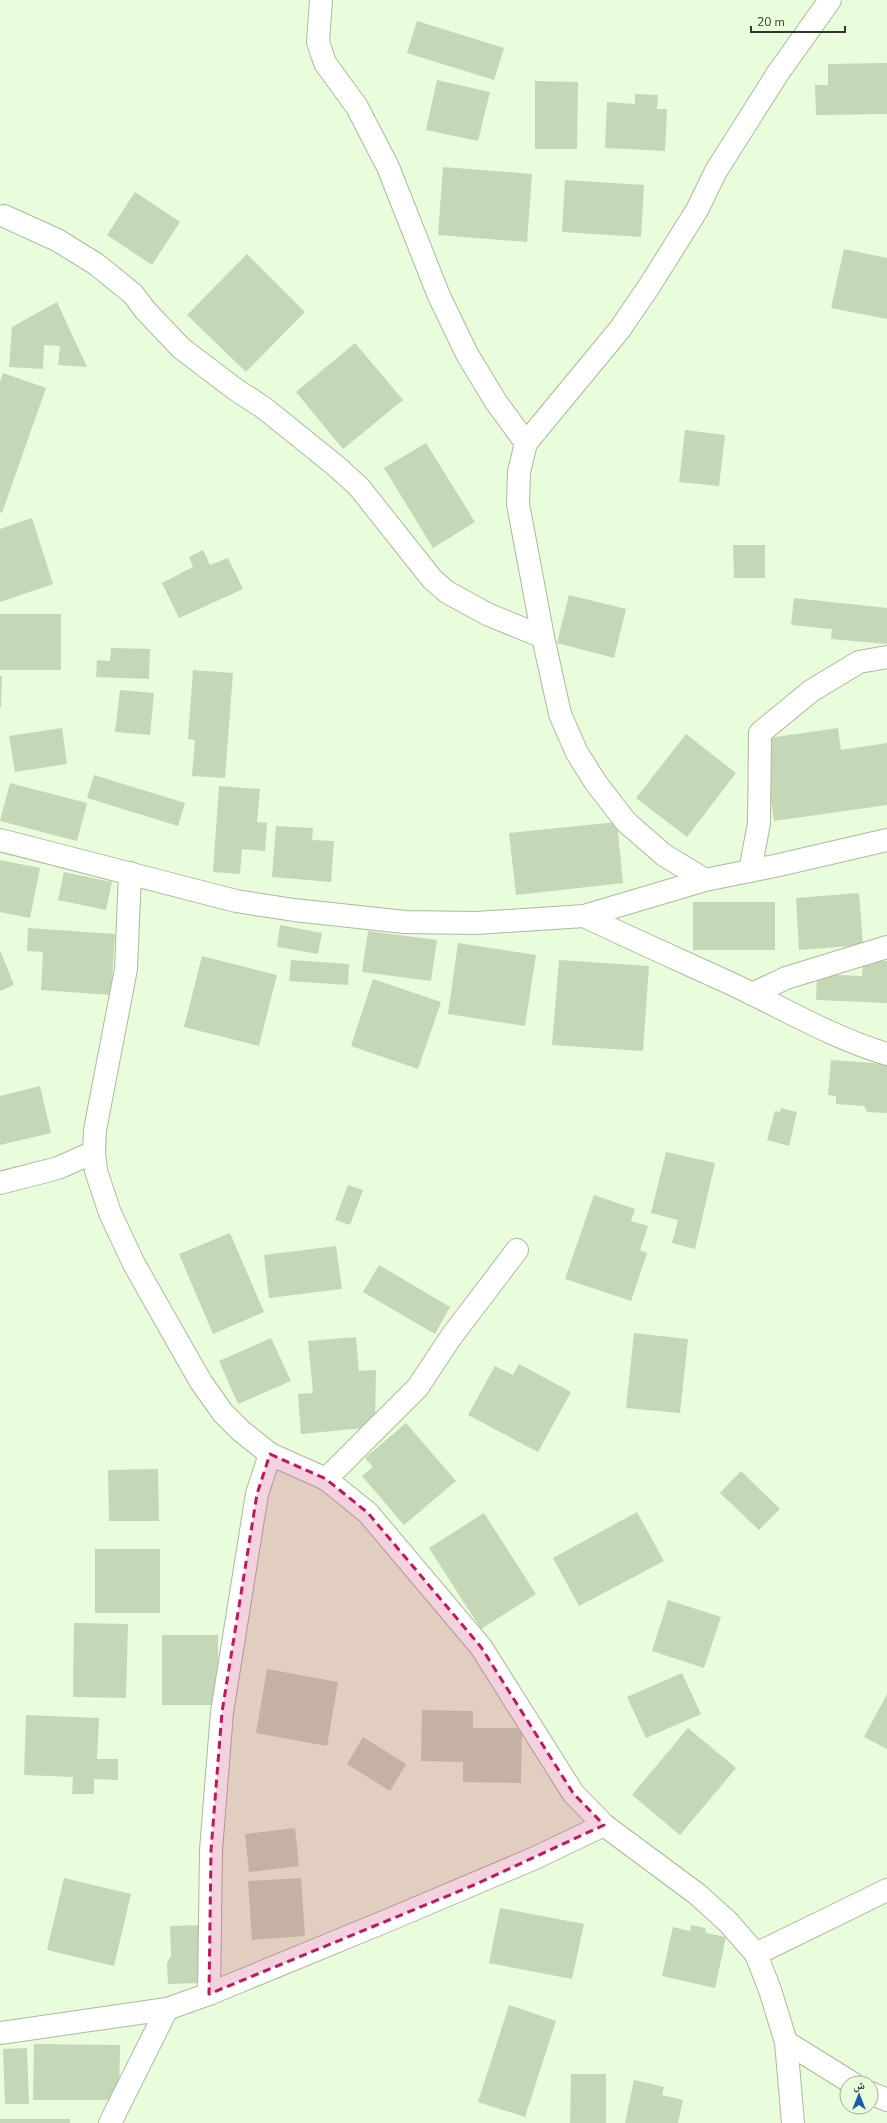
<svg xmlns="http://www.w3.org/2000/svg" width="887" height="2123" viewBox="0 0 887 2123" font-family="'Nunito Sans','Noto Naskh Arabic',sans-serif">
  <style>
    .building { fill: #c5d7b7 }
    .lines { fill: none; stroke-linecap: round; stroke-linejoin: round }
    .street-casing { stroke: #aabb9c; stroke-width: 24 }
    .secondary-casing { stroke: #aabb9c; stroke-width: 24 }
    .street { stroke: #fff; stroke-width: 22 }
    .secondary { stroke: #fff; stroke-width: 22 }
    .marked { fill: #c2185b; fill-opacity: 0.2; stroke: #c2185b; stroke-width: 3; stroke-dasharray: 8 5; stroke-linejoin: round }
  </style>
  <rect width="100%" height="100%" fill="#e9fcdb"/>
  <g class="building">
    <path d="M 417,21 L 504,48 L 494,80 L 407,53 Z"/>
    <path d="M 887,63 L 887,114 L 816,115 L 815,85 L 828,85 L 828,64 Z"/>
    <path d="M 437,80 L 490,92 L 478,141 L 426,130 Z"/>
    <path d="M 535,81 L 578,82 L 577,149 L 535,149 Z"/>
    <path d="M 635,94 L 658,95 L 657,109 L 667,109 L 665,151 L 605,148 L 607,102 L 635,104 Z"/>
    <path d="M 443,167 L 532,174 L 527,242 L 438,235 Z"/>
    <path d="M 565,180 L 644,185 L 641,237 L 562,232 Z"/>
    <path d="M 135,192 L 180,222 L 152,265 L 107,235 Z"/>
    <path d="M 844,249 L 887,258 L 887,319 L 831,308 Z"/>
    <path d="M 247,254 L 305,312 L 246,372 L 187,315 Z"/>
    <path d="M 57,302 L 87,367 L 58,365 L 60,346 L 44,345 L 43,369 L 9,367 L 12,327 Z"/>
    <path d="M 355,343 L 403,400 L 343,449 L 296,392 Z"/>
    <path d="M 3,373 L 46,388 L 2,513 L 0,512 L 0,382 Z"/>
    <path d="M 685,430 L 725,435 L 719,486 L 679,482 Z"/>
    <path d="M 426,443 L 475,522 L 433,548 L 384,468 Z"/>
    <path d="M 32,518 L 53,584 L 0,602 L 0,529 Z"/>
    <path d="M 733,545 L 765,545 L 765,578 L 734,578 Z"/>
    <path d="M 203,550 L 210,565 L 228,558 L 243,589 L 179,618 L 162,583 L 193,567 L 189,557 Z"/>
    <path d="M 569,595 L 626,609 L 614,658 L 557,643 Z"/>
    <path d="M 794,598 L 887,608 L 887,644 L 831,639 L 832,629 L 791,625 Z"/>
    <rect x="0" y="614" width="61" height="56"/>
    <path d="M 111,648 L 150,649 L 149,679 L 96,677 L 97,660 L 110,661 Z"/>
    <path d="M 193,670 L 233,673 L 225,778 L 192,776 L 195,740 L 188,739 Z"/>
    <path d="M 0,676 L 2,676 L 1,707 L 0,707 Z"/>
    <path d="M 120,690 L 154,693 L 150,735 L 115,732 Z"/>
    <path d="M 62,728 L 67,764 L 15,772 L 9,736 Z"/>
    <path d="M 838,728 L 841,750 L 887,743 L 887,805 L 774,821 L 762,739 Z"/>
    <path d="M 686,734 L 736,773 L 687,837 L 636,798 Z"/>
    <path d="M 94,775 L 185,803 L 178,826 L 87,798 Z"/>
    <path d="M 10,783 L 87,803 L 77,841 L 0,821 Z"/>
    <path d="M 219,786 L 260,789 L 257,822 L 267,823 L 265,851 L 242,849 L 240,874 L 213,872 Z"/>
    <path d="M 617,822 L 623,883 L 516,895 L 509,833 Z"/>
    <path d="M 276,826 L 313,828 L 312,840 L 334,841 L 331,882 L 272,877 Z"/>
    <path d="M 0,860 L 40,868 L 30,918 L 0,912 Z"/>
    <path d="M 64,872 L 112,882 L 106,910 L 58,900 Z"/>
    <path d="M 859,893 L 863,945 L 799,950 L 796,898 Z"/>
    <rect x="693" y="902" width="82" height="48"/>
    <path d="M 280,925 L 322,933 L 318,954 L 277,947 Z"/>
    <path d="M 28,928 L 115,934 L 111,995 L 41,990 L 43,952 L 27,951 Z"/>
    <path d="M 368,931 L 437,940 L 431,981 L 362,972 Z"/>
    <path d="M 458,943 L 536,955 L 525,1026 L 448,1014 Z"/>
    <path d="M 0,950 L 14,985 L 0,991 Z"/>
    <path d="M 202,956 L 277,975 L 259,1046 L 184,1027 Z"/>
    <path d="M 291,960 L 349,964 L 348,985 L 289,981 Z"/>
    <path d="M 559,960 L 649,966 L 643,1051 L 552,1045 Z"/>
    <path d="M 863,960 L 887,961 L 887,1003 L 816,1000 L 817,974 L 862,976 Z"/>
    <path d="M 373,979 L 441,1002 L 418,1069 L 351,1046 Z"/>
    <path d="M 831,1060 L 887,1064 L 887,1113 L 867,1112 L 864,1106 L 836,1104 L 836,1096 L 828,1095 Z"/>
    <path d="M 40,1086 L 51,1133 L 0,1145 L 0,1096 Z"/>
    <path d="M 781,1108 L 797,1112 L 789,1146 L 767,1140 L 775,1111 L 780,1112 Z"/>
    <path d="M 666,1152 L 715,1163 L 695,1249 L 672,1243 L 678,1220 L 651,1213 Z"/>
    <path d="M 348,1185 L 363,1190 L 350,1225 L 335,1220 Z"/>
    <path d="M 594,1195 L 635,1209 L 631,1221 L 648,1226 L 640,1250 L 647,1253 L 631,1301 L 565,1279 Z"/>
    <path d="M 230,1233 L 264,1312 L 213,1334 L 179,1254 Z"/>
    <path d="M 336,1246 L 342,1289 L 269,1298 L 264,1255 Z"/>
    <path d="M 379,1265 L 450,1307 L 435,1334 L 363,1292 Z"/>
    <path d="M 634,1333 L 688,1339 L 680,1413 L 626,1408 Z"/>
    <path d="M 356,1337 L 359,1371 L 376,1370 L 375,1427 L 301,1434 L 298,1394 L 313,1393 L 308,1341 Z"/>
    <path d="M 271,1338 L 291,1381 L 238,1404 L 219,1361 Z"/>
    <path d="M 519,1364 L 571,1392 L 538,1452 L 468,1415 L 495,1366 L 513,1375 Z"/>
    <path d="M 406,1423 L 456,1481 L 404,1525 L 362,1476 L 373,1467 L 365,1458 Z"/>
    <path d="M 158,1469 L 159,1521 L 109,1521 L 108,1470 Z"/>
    <path d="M 741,1471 L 780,1509 L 759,1530 L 720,1493 Z"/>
    <path d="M 637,1512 L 664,1561 L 579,1606 L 553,1558 Z"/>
    <path d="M 484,1513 L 536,1594 L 481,1629 L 429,1548 Z"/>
    <rect x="95" y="1549" width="65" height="64"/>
    <path d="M 668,1600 L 721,1617 L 704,1668 L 652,1651 Z"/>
    <path d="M 74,1623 L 128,1624 L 126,1698 L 73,1697 Z"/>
    <rect x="162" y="1635" width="56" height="70"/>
    <path d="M 267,1669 L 338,1682 L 327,1746 L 256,1733 Z"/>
    <path d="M 682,1673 L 701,1714 L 646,1738 L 627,1697 Z"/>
    <path d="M 887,1694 L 887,1749 L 864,1737 Z"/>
    <path d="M 422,1710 L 473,1711 L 473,1728 L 522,1728 L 521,1783 L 463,1782 L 463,1762 L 421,1761 Z"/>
    <path d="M 26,1715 L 99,1718 L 97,1759 L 118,1759 L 118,1780 L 94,1779 L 94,1794 L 72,1794 L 73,1777 L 24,1775 Z"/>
    <path d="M 688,1728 L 736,1768 L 680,1835 L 632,1795 Z"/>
    <path d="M 363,1737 L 406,1764 L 390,1791 L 347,1764 Z"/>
    <path d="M 295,1828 L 299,1866 L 249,1872 L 245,1834 Z"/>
    <path d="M 64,1878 L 131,1894 L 114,1966 L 47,1950 Z"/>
    <path d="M 301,1878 L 305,1936 L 252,1940 L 248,1881 Z"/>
    <path d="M 500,1908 L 584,1924 L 572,1979 L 489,1963 Z"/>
    <path d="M 203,1925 L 200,1983 L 168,1984 L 167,1963 L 171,1956 L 170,1926 Z"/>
    <path d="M 691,1925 L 705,1928 L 706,1933 L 726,1937 L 715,1988 L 662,1976 L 673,1927 L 690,1931 Z"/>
    <path d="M 509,2005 L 556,2021 L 525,2117 L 478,2102 Z"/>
    <path d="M 34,2044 L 120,2045 L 119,2100 L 33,2100 Z"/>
    <path d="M 27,2048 L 29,2104 L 5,2104 L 3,2049 Z"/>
    <path d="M 571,2074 L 606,2074 L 606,2123 L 570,2123 Z"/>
    <path d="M 634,2080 L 664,2087 L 662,2095 L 683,2100 L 678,2123 L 625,2123 Z"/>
    <rect x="0" y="2119" width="70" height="4"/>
  </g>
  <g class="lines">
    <g class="street-casing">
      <g id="street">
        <path d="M 321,0 L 318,42 L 325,63 L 357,107 L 388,167 L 439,296 L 467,354 L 496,402 L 526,443"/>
        <path d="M 4,216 L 57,240 L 96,264 L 133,294 L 145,310 L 181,348 L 235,389 L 264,408 L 336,466 L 359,487 L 432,579 L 447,592 L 487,614 L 543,637"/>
        <path d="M 750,871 L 759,823 L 760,733 L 811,691 L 859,662 L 887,657"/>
        <path d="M 130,873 L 126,969 L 95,1130 L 94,1152 L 96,1171 L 110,1213 L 134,1264 L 181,1347 L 201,1382 L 223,1413 L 241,1431 L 270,1454 L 326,1479 L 368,1513 L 481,1647 L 573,1793 L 604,1825 L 697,1894 L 728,1922 L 756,1954 L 887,1890"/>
        <path d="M 705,880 L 664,855 L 626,822 L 596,783 L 577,753 L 560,714 L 543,637 L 518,504 L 519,472 L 526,443 L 620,329 L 650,285 L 697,210 L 716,171 L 778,73 L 830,0"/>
        <path d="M 584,916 C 634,940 684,962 734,985 C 785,1009 833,1038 887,1054"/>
        <path d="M 752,994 L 786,978 L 887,947"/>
        <path d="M 0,1183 L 58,1168 L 94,1152"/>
        <path d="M 326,1479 L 418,1387 L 451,1337 L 517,1250"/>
        <path d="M 756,1954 L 770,1990 L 786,2042 L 793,2123"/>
        <path d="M 209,1994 L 211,1850 L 222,1712 L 257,1494 L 270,1454"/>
        <path d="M 0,2033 L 167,2009 L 209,1994 L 391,1919 L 535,1858 L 604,1825"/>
        <path d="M 786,2042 L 852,2083"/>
        <path d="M 871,2093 L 887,2100"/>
        <path d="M 110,2123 L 167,2009"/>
      </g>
    </g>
    <g class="secondary-casing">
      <path id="secondary" d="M 0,840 L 236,901 L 294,910 L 405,922 L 476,923 L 584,916 L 705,880 L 779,865 L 887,840"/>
    </g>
    <use href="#street" class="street"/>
    <use href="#secondary" class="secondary"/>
  </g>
  <path class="marked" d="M 270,1454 L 326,1479 L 368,1513 L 481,1647 L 573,1793 L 604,1825 L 474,1885 L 209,1994 L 211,1850 L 222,1712 L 257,1494 Z"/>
  <g transform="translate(859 2095)"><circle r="19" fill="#e9fcdb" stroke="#9fae95"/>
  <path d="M0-3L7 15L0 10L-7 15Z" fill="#1a5cac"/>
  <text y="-6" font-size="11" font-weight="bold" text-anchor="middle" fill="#31382b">ش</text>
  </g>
  <path d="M751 26v6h94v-6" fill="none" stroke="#31382b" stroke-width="2"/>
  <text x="757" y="26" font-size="12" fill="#31382b" stroke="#e9fcdb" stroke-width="3" paint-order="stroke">20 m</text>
</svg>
